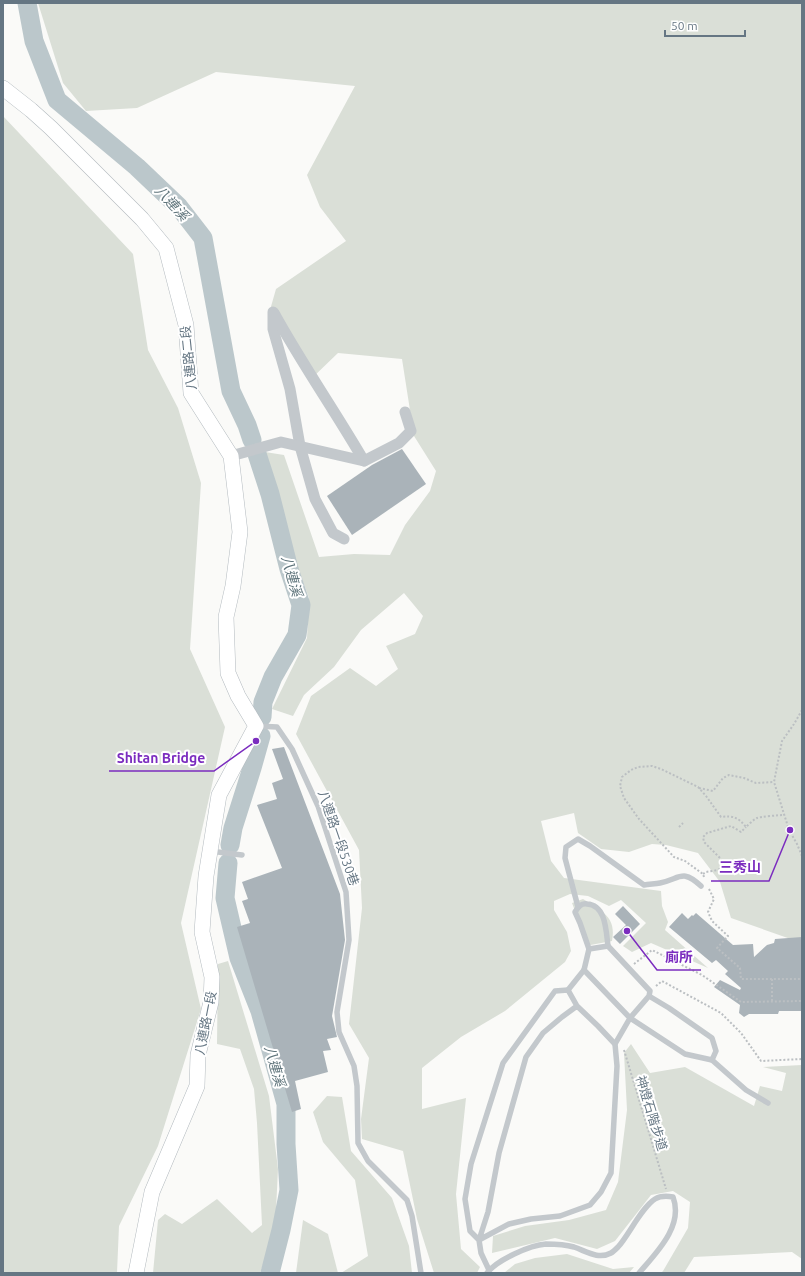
<svg xmlns="http://www.w3.org/2000/svg" width="805" height="1276" viewBox="0 0 805 1276" font-family="Ubuntu,'Noto Sans TC',sans-serif">
  <style>
    .green { fill: #dadfd7 }
    .lines { fill: none; stroke-linecap: round; stroke-linejoin: round }
    .river { stroke: #bbc7cb; stroke-width: 19 }
    .building { fill: #aab3b9 }
    .secondary-casing { stroke: #b3babf; stroke-width: 16 }
    .path { stroke: #bbbfc2; stroke-width: 2; stroke-dasharray: 2 2; stroke-linecap: butt }
    .lane { stroke: #c3c8cc; stroke-width: 5.5 }
    .street { stroke: #c3c8cc; stroke-width: 11 }
    .secondary { stroke: #fff; stroke-width: 15 }
    .labels { text-anchor: middle; dominant-baseline: central; stroke-width: 4; stroke-linejoin: round; paint-order: stroke }
    .street-label { font-size: 13px; fill: #657683; stroke: #fff }
    .water-label { font-size: 14px; font-style: italic; fill: #60757c; stroke: #fff }
    .leader { fill: none; stroke: #7b2cbf; stroke-width: 1.5 }
    .callout-dot { fill: #7b2cbf; stroke: #fff; stroke-width: 1.5 }
    .callout-label { font-size: 14px; text-anchor: middle; font-weight: bold; fill: #7b2cbf; stroke: #fff; stroke-width: 4; stroke-linejoin: round; paint-order: stroke }
  </style>
  <rect width="100%" height="100%" fill="#fafaf8"/>
  <g class="green">
    <path d="M 38,3 L 802,3 L 802,943 L 731,918 L 720,882 L 698,853 L 666,845 L 652,844 L 629,852 L 601,849 L 578,833 L 574,813 L 541,821 L 551,861 L 564,878 L 661,891 L 662,906 L 668,922 L 665,930 L 708,968 L 651,943 L 632,952 L 623,946 L 646,923 L 621,900 L 609,906 L 588,896 L 570,894 L 554,901 L 554,910 L 567,932 L 571,951 L 565,962 L 505,1011 L 461,1037 L 422,1068 L 422,1109 L 466,1098 L 456,1194 L 461,1249 L 480,1267 L 477,1273 L 434,1273 L 417,1219 L 403,1151 L 362,1139 L 361,1119 L 369,1058 L 349,1024 L 362,908 L 359,850 L 296,734 L 311,696 L 350,668 L 376,686 L 398,669 L 386,646 L 415,634 L 423,616 L 404,593 L 361,630 L 334,667 L 304,695 L 293,716 L 272,709 L 307,638 L 309,598 L 297,565 L 265,452 L 284,455 L 319,557 L 354,554 L 390,555 L 405,525 L 430,491 L 436,471 L 414,436 L 402,359 L 338,353 L 311,379 L 268,317 L 276,289 L 346,241 L 320,207 L 307,175 L 355,86 L 216,72 L 137,108 L 86,111 L 63,83 Z"/>
    <path d="M 3,116 L 133,254 L 148,350 L 178,408 L 201,483 L 190,649 L 225,727 L 181,923 L 201,1009 L 158,1146 L 119,1226 L 117,1273 L 3,1273 Z"/>
    <path d="M 583,899 C 601,910 617,917 612,941 L 585,946 L 585,937 L 572,903 Z"/>
    <path d="M 228,961 L 269,1096 L 278,1169 L 275,1231 L 260,1273 L 153,1273 L 158,1220 L 165,1214 L 182,1224 L 217,1199 L 252,1233 L 262,1225 L 257,1123 L 254,1089 L 240,1049 L 217,1044 L 218,964 Z"/>
    <path d="M 631,1044 L 650,1073 L 685,1067 L 754,1106 L 760,1086 L 782,1091 L 786,1073 L 763,1067 L 802,1065 L 802,1259 L 792,1252 L 694,1257 L 684,1273 L 661,1273 L 663,1271 L 688,1228 L 690,1202 L 673,1191 L 651,1195 L 615,1241 L 597,1249 L 555,1238 L 492,1253 L 493,1236 L 525,1226 L 569,1220 L 606,1210 L 618,1182 L 627,1110 L 624,1053 Z"/>
    <path d="M 327,1096 L 342,1097 L 351,1151 L 392,1198 L 409,1246 L 412,1273 L 341,1273 L 368,1256 L 355,1180 L 323,1142 L 313,1112 Z"/>
    <path d="M 303,1220 L 328,1234 L 338,1273 L 296,1273 Z"/>
    <path d="M 567,1254 L 613,1269 L 634,1267 L 629,1273 L 504,1273 L 515,1264 L 535,1258 Z"/>
  </g>
  <g class="lines">
    <g class="river">
      <path d="M 27,3 L 34,41 L 57,100 L 137,167 L 179,207 L 203,238 L 231,391 L 247,425 L 252,440"/>
      <path d="M 257,454 L 270,494 L 289,569 L 301,605 L 297,635 L 273,677 L 263,702 L 262,717"/>
      <path d="M 230,845 L 233,828 L 252,768 L 261,736"/>
      <path d="M 228,863 L 225,898 L 239,958 L 260,1011 L 286,1104 L 286,1144 L 289,1190 L 281,1230 L 270,1273"/>
    </g>
  </g>
  <g class="building">
    <path d="M 402,449 L 426,484 L 352,535 L 327,496 L 372,465 Z"/>
    <path d="M 284,747 L 340,894 L 345,940 L 332,1016 L 337,1037 L 327,1039 L 331,1050 L 323,1051 L 328,1072 L 295,1081 L 301,1109 L 292,1112 L 237,927 L 250,923 L 242,901 L 248,899 L 242,882 L 282,868 L 257,805 L 277,799 L 272,783 L 283,779 L 272,749 Z"/>
    <path d="M 623,906 L 640,924 L 620,944 L 613,937 L 626,925 L 615,914 Z"/>
    <path d="M 682,913 L 688,919 L 692,915 L 693,916 L 696,913 L 733,945 L 753,944 L 754,957 L 767,945 L 774,943 L 775,939 L 802,937 L 802,1011 L 779,1011 L 778,1014 L 749,1014 L 744,1017 L 739,1013 L 740,1005 L 714,987 L 720,980 L 740,990 L 741,988 L 725,974 L 728,971 L 716,960 L 712,963 L 669,927 Z"/>
  </g>
  <g class="lines">
    <g class="secondary-casing">
      <path id="secondary" d="M 3,88 L 31,110 L 51,128 L 142,219 L 166,248 L 186,325 L 191,393 L 231,456 L 240,532 L 233,586 L 226,617 L 228,673 L 238,696 L 256,726 L 219,795 L 206,876 L 202,932 L 212,977 L 211,1002 L 198,1055 L 197,1086 L 152,1192 L 136,1273"/>
    </g>
    <g class="path">
      <path d="M 802,710 L 794,724 L 782,741 L 774,782 L 789,830 L 797,844 L 802,856"/>
      <path d="M 699,788 L 713,791 L 723,778 L 729,775 L 744,778 L 756,783 L 774,782"/>
      <path d="M 679,827 L 683,823"/>
      <path d="M 703,874 L 706,872 L 718,870 L 724,866 L 720,858 L 704,842 L 703,837 L 707,833 L 731,826 L 741,832 L 746,827"/>
      <path d="M 704,877 L 703,874 L 685,861 L 674,857 L 639,819 L 624,798 L 620,786 L 622,777 L 631,770 L 638,767 L 652,766 L 661,769 L 698,787 L 706,796 L 721,817 C 733,815 739,818 746,827 C 749,824 753,820 757,818 C 759,817 779,815 784,815"/>
      <path d="M 709,889 L 714,899 L 708,912 L 712,921 L 728,936 L 717,948 L 740,968 L 741,979 L 802,979"/>
      <path d="M 634,964 L 652,950 L 702,975 L 741,1002 L 802,1001"/>
      <path d="M 772,979 L 772,1001"/>
      <path d="M 656,986 L 662,981 L 721,1013 L 741,1033 L 761,1061 L 802,1059"/>
      <path d="M 802,1015 L 802,1018"/>
      <path d="M 624,1050 L 666,1189"/>
    </g>
    <g class="lane">
      <path d="M 257,726 L 277,727 L 292,749 L 318,806 L 346,892 L 349,940 L 337,1012 L 339,1032 L 354,1066 L 357,1086 L 358,1143 L 368,1161 L 407,1200 L 412,1216 L 421,1273"/>
      <path d="M 210,851 L 242,855"/>
      <path d="M 578,907 L 565,858 L 566,847 L 578,839 L 590,846 L 644,885 C 649,884 655,884 660,883 C 680,879 682,868 701,886"/>
      <path d="M 589,949 L 580,923 L 575,912 C 578,907 581,903 587,904 C 606,905 606,931 608,946"/>
      <path d="M 584,970 L 589,949 L 608,946 L 650,991 L 649,996 L 630,1018 L 685,1054 L 712,1060 L 716,1051 L 712,1038 L 669,1008 L 649,996"/>
      <path d="M 568,990 L 584,970 L 630,1018 L 615,1044"/>
      <path d="M 712,1060 L 746,1090 L 768,1103"/>
      <path d="M 489,1270 L 481,1253 L 479,1240 L 509,1224 L 531,1219 L 560,1216 L 590,1205 L 601,1192 L 611,1173 L 617,1066 L 615,1044 L 598,1026 L 577,1006 L 568,990 L 555,991 L 503,1063 L 491,1101 L 471,1164 L 465,1199 L 470,1231 L 479,1240 L 488,1212 L 499,1153 L 526,1057 L 543,1033 L 562,1017 L 577,1006"/>
      <path d="M 487,1273 C 497,1260 530,1245 546,1244 C 553,1244 567,1245 574,1247 C 586,1251 598,1260 611,1253 C 613,1252 616,1249 618,1247 C 629,1235 641,1208 655,1199 C 660,1196 667,1196 673,1197 C 684,1226 656,1253 639,1273"/>
    </g>
    <g class="street">
      <path d="M 273,312 L 273,329 L 290,389 L 300,446 L 315,499 L 333,533 L 344,539"/>
      <path d="M 274,313 C 302,364 335,411 364,461"/>
      <path d="M 231,456 L 281,442 L 364,461 L 399,443 L 411,431 L 405,412"/>
    </g>
    <use href="#secondary" class="secondary"/>
  </g>
  <g class="labels">
    <g class="street-label">
      <text transform="translate(188 358) rotate(-96)">八連路二段</text>
      <text transform="translate(339 838) rotate(71)">八連路一段530巷</text>
      <text transform="translate(205 1023) rotate(-79)">八連路一段</text>
      <text transform="translate(652 1113) rotate(73)">神燈石階步道</text>
    </g>
    <g class="water-label">
      <text transform="translate(172 203) rotate(47)">八連溪</text>
      <text transform="translate(292 576) rotate(74)">八連溪</text>
      <text transform="translate(275 1066) rotate(74)">八連溪</text>
    </g>
  </g>
  <path class="leader" d="M256 741L214 771H109M790 830L769 881H711M627 931L657 970H701"/>
  <g class="callout-dot">
    <circle cx="256" cy="741" r="4"/>
    <circle cx="790" cy="830" r="4"/>
    <circle cx="627" cy="931" r="4"/>
  </g>
  <g class="callout-label">
    <text x="161" y="763">Shitan Bridge</text>
    <text x="740" y="872">三秀山</text>
    <text x="679" y="962">廁所</text>
  </g>
  <rect width="805" height="1276" fill="none" stroke="#657683" stroke-width="8"/>
  <path d="M665 30v6h80v-6" fill="none" stroke="#657683" stroke-width="2"/>
  <text x="671" y="30" font-size="12" fill="#657683" stroke="#ffffff" stroke-width="3" paint-order="stroke">50 m</text>
</svg>
